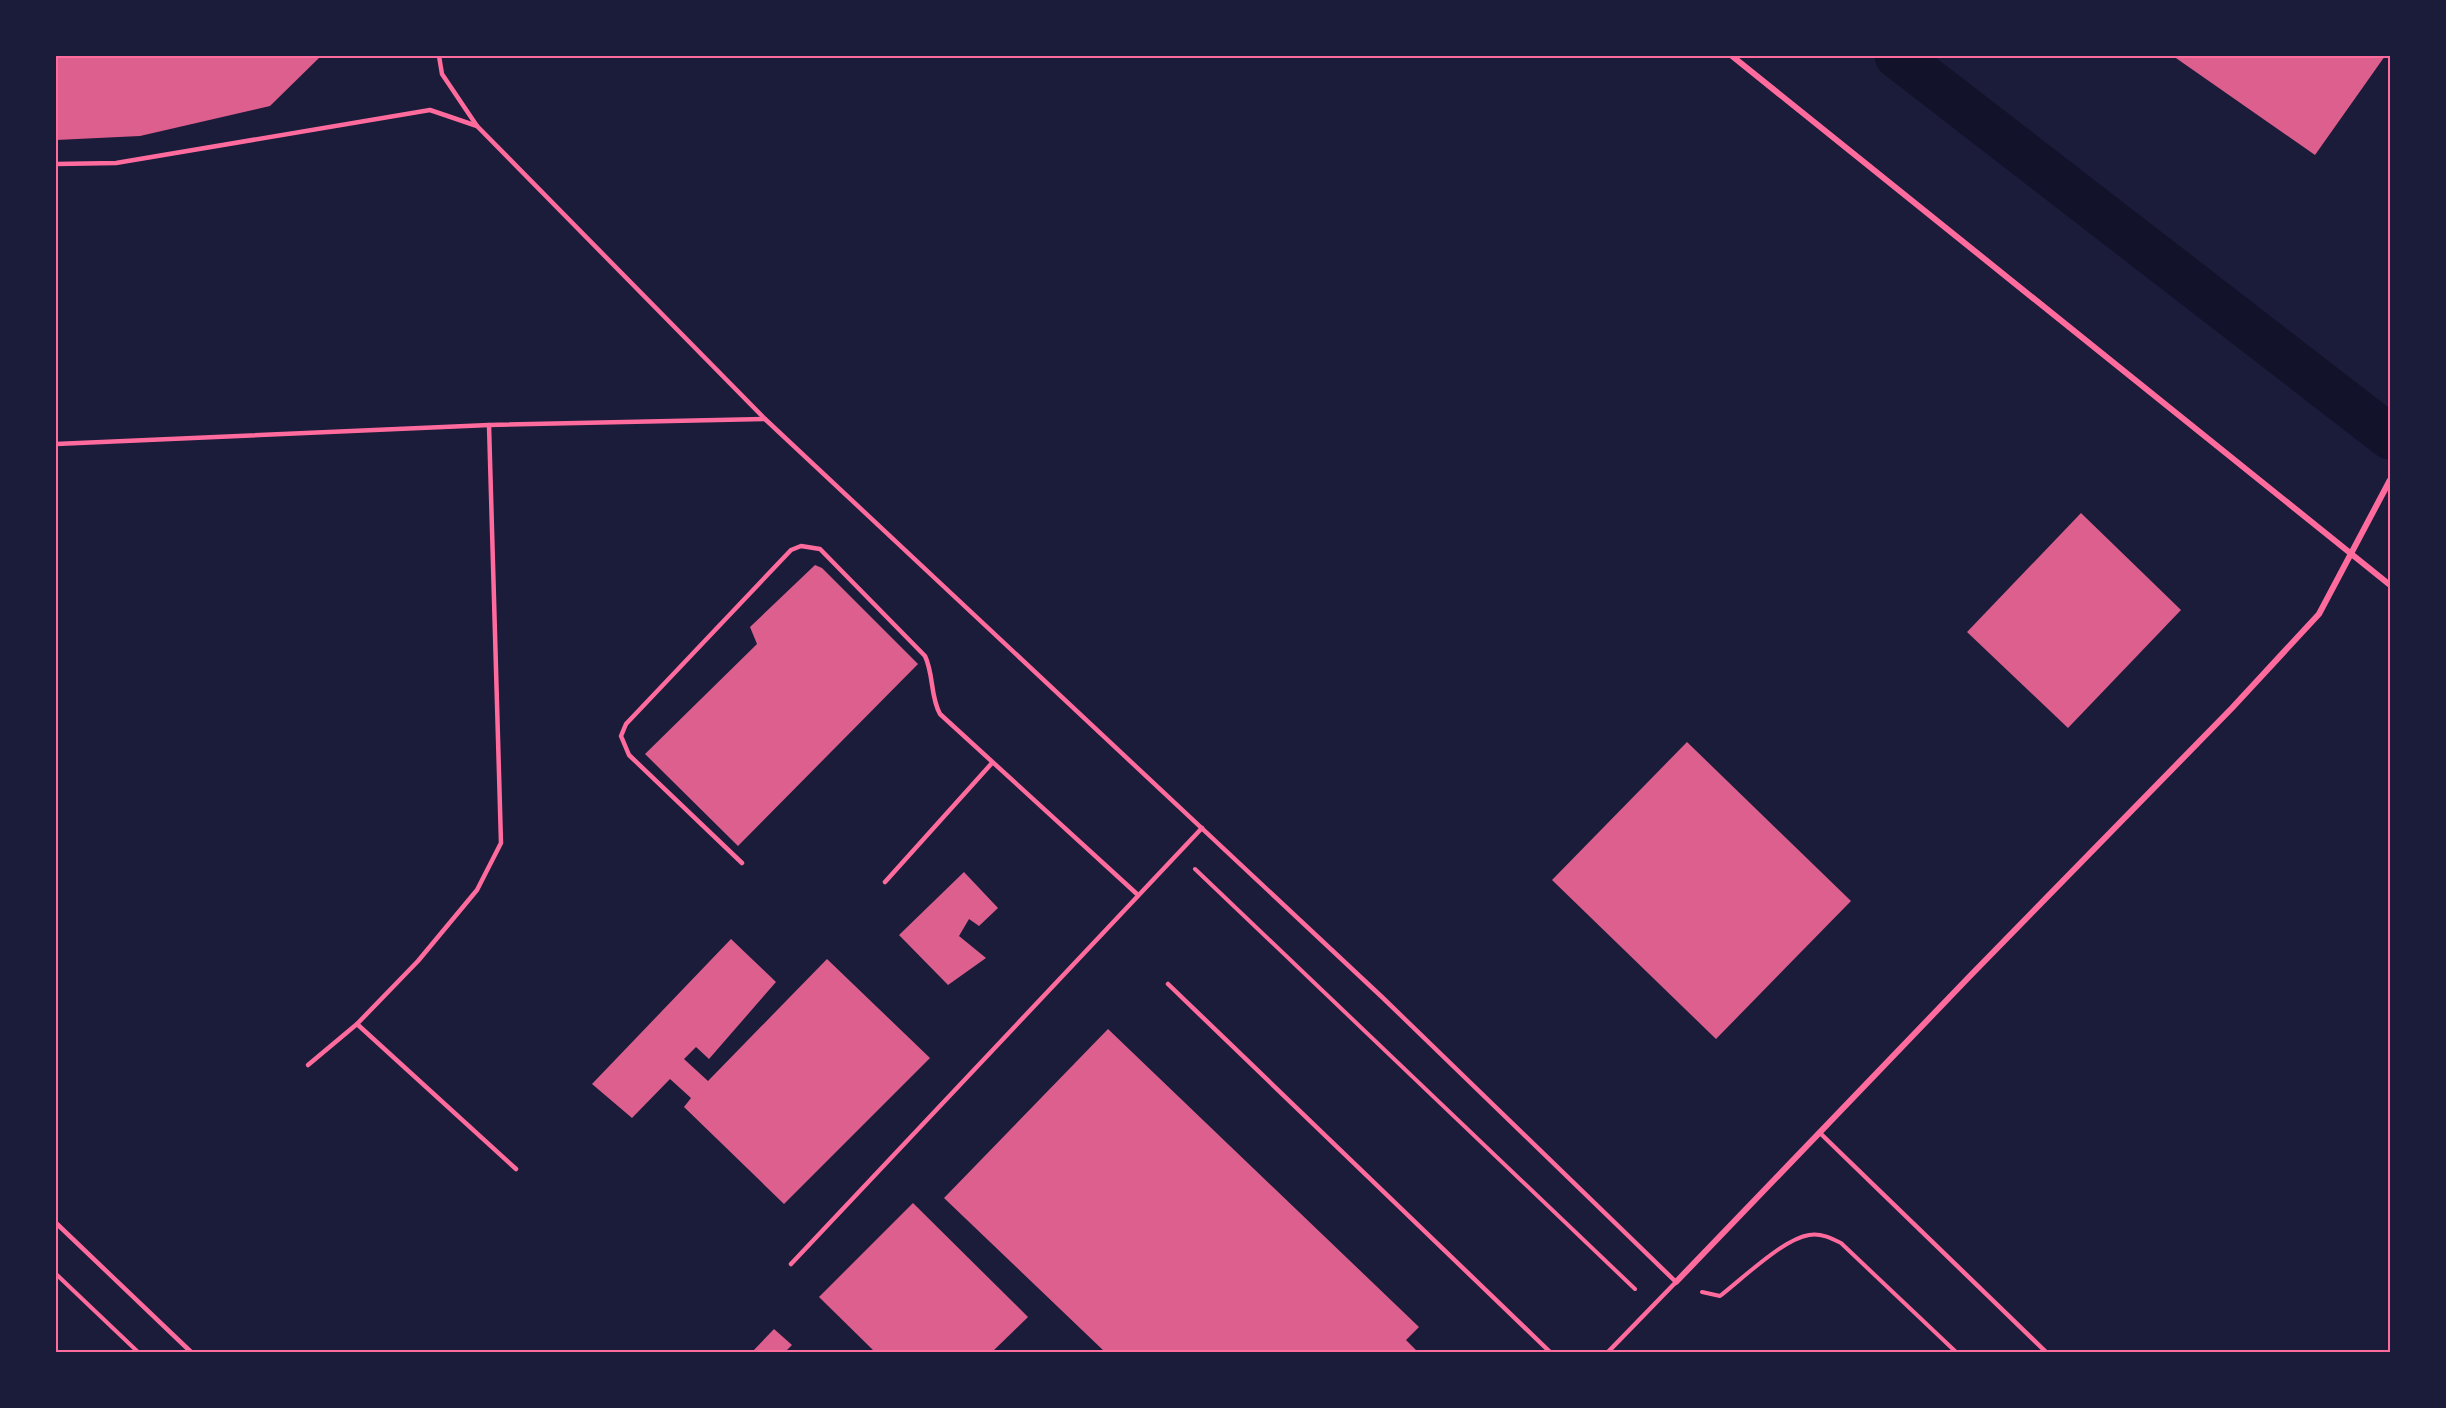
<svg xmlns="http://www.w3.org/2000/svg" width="2446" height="1408" viewBox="0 0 2446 1408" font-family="Ubuntu,sans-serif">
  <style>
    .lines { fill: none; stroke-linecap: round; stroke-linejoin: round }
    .canal { stroke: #12122b; stroke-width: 45 }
    .building { fill: #dd5f8e }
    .path { stroke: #ff6b9d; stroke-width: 4 }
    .service { stroke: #ff6b9d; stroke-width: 4.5 }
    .minor { stroke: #ff6b9d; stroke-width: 6 }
    .neatline { fill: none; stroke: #ff6b9d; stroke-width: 2 }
  </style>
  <rect width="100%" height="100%" fill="#1b1b3a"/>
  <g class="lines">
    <path class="canal" d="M 1897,56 L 2390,437"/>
  </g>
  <g class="building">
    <path d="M 56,56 L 321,56 L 270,106 L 140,136 L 56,140 Z"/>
    <path d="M 2173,56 L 2385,56 L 2315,155 Z"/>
    <path d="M 2081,513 L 2181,610 L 2068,728 L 1967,632 Z"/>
    <path d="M 815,565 L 822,568 L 918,664 L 738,846 L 645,754 L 757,644 L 750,627 Z"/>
    <path d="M 1687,742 L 1851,901 L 1716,1039 L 1552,880 Z"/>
    <path d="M 964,872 L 998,908 L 979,926 L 969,919 L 959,936 L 986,958 L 948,985 L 899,935 Z"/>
    <path d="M 731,939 L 776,982 L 709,1059 L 696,1047 L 684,1059 L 708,1081 L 827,959 L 930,1058 L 784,1204 L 684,1107 L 691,1098 L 670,1079 L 632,1118 L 592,1084 Z"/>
    <path d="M 1108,1029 L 1419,1327 L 1406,1340 L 1418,1352 L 1105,1352 L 944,1198 Z"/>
    <path d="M 913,1203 L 1028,1317 L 992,1352 L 875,1352 L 819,1297 Z"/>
    <path d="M 774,1329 L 792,1345 L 785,1352 L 752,1352 Z"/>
  </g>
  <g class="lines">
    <g class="path">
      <path d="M 1195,869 L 1635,1289"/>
      <path d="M 56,1274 L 138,1352"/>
      <path d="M 1702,1292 L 1720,1296 C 1742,1279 1783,1239 1809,1235 C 1821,1233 1831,1238 1841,1243 L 1956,1352"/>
    </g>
    <g class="service">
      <path d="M 439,56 L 442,74 L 477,126 L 765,419 L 1383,998 L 1676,1282 L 1608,1352"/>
      <path d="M 56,164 L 116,163 L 430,110 L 477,126"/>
      <path d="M 489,425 L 501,843 L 477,890 L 418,961 L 357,1024 L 516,1169"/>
      <path d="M 56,444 L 489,425 L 765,419"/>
      <path d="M 742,863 L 629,755 L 621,736 L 626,724 L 791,550 L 801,546 L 820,549 L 925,656 C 934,675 930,696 940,714 L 1138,895"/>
      <path d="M 885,882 L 992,763"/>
      <path d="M 1168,984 L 1550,1352"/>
      <path d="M 308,1065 L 357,1024"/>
      <path d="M 1820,1133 L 2046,1352"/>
      <path d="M 56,1223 L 191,1352"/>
      <path d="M 791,1264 L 1202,828"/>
    </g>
    <g class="minor">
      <path d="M 1732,56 L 2390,585"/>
      <path d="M 1676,1282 L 1969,977 L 2232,708 L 2319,614 L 2390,480"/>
    </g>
  </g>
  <rect width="2446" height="1408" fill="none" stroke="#1b1b3a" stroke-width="114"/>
  <rect x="57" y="57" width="2332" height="1294" class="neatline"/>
</svg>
